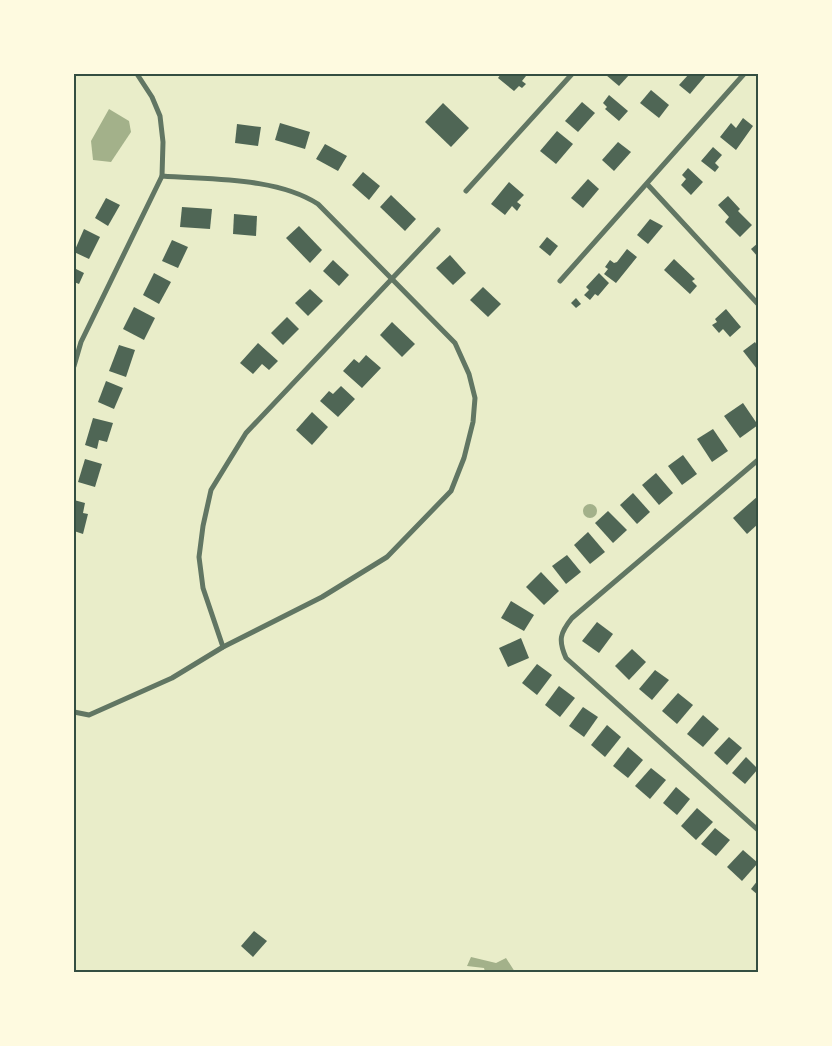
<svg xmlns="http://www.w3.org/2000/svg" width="832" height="1046" viewBox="0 0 832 1046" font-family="'Space Grotesk',sans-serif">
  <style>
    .water { fill: #a3b18a }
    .building { fill: #4f6655 }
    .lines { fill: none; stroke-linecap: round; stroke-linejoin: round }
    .minor { stroke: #617663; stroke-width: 5 }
    .neatline { fill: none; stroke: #344e41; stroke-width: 2 }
  </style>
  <rect width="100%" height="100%" fill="#e9edc9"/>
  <g class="water">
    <path d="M 109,109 L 129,121 L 131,132 L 111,162 L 93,160 L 91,141 Z"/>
    <circle cx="590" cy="511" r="7"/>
    <path d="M 471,957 L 496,963 L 506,958 L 515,972 L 485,972 L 484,968 L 467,966 Z"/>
  </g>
  <g class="building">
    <path d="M 501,74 L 510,76 L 512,74 L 522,74 L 526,76 L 522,81 L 526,84 L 522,88 L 519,86 L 514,91 L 498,78 Z"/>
    <path d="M 608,74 L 630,74 L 619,86 L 606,75 Z"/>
    <path d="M 689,74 L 707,74 L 690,94 L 679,85 Z"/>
    <path d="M 651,90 L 669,105 L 659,118 L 640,103 Z"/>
    <path d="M 609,95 L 628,111 L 619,121 L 605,109 L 607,107 L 603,103 Z"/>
    <path d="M 582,102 L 595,113 L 578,132 L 565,121 Z"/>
    <path d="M 443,103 L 469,128 L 451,147 L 425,122 Z"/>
    <path d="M 743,118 L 753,126 L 736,150 L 720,137 L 731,123 L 736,128 Z"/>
    <path d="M 280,123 L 310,132 L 305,149 L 275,140 Z"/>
    <path d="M 237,124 L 261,127 L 258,146 L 235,143 Z"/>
    <path d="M 557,131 L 573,144 L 556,164 L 540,151 Z"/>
    <path d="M 618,142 L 631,152 L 614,171 L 602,160 Z"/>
    <path d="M 325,144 L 347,156 L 338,171 L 316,159 Z"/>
    <path d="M 713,147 L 722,155 L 715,163 L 719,167 L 715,172 L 701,161 Z"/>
    <path d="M 688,168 L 703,182 L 691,195 L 681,185 L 686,179 L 682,175 Z"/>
    <path d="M 363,172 L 380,186 L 369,200 L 352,185 Z"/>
    <path d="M 588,179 L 599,189 L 583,208 L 571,198 Z"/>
    <path d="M 509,182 L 524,195 L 517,202 L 521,205 L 517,211 L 512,206 L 505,215 L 491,204 Z"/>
    <path d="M 391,195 L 416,219 L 405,231 L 380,207 Z"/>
    <path d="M 728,196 L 740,209 L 738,211 L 752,225 L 740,237 L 725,222 L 729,217 L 718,205 Z"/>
    <path d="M 106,198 L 120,205 L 108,226 L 95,218 Z"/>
    <path d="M 182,207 L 212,209 L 210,229 L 180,227 Z"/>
    <path d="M 234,214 L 257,216 L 256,236 L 233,234 Z"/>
    <path d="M 650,219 L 663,226 L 648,244 L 637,235 Z"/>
    <path d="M 299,226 L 322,250 L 310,263 L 286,238 Z"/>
    <path d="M 84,229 L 100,237 L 89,259 L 74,252 Z"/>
    <path d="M 547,237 L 558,246 L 550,256 L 539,247 Z"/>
    <path d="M 172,240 L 188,247 L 178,268 L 162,261 Z"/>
    <path d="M 758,243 L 758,257 L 751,249 Z"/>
    <path d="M 627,249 L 637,257 L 616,283 L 604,274 L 608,269 L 605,267 L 610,260 L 614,263 L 617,262 Z"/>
    <path d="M 450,255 L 466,273 L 453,285 L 436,268 Z"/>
    <path d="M 674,259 L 695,279 L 692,281 L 697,286 L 690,294 L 664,270 Z"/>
    <path d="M 333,260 L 349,275 L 339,286 L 323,271 Z"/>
    <path d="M 74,268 L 84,273 L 79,284 L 74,282 Z"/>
    <path d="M 154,273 L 171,282 L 159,304 L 143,295 Z"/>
    <path d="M 599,273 L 609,283 L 598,296 L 595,294 L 590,300 L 584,295 L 589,290 L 586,287 Z"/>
    <path d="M 483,287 L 501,304 L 488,317 L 470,300 Z"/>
    <path d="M 310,289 L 323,301 L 308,316 L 295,303 Z"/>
    <path d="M 576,298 L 581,304 L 576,308 L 571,303 Z"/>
    <path d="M 134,307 L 155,318 L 144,340 L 123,329 Z"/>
    <path d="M 726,309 L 741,327 L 730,337 L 723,329 L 719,333 L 712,325 L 717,322 L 715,319 Z"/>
    <path d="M 287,317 L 299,329 L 283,345 L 271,333 Z"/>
    <path d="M 392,322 L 415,344 L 402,357 L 380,335 Z"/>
    <path d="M 755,342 L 758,347 L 757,369 L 743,351 Z"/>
    <path d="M 258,343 L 278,361 L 269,370 L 262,364 L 253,374 L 240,363 Z"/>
    <path d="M 119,345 L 135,350 L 126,377 L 109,371 Z"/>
    <path d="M 366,355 L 381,368 L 362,388 L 343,371 L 354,359 L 359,363 Z"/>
    <path d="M 106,381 L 123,388 L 114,409 L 98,402 Z"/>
    <path d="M 341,386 L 355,399 L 338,417 L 320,401 L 329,391 L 333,394 Z"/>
    <path d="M 743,403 L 758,425 L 740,438 L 724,416 Z"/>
    <path d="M 312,412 L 328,427 L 312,445 L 296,430 Z"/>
    <path d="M 93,418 L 113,423 L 107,442 L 99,440 L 97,449 L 85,445 Z"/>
    <path d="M 713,429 L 728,451 L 712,462 L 697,439 Z"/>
    <path d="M 683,455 L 697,474 L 682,485 L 668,466 Z"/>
    <path d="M 85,459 L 102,464 L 95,487 L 78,482 Z"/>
    <path d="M 656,473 L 673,493 L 659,505 L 642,485 Z"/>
    <path d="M 633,493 L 650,512 L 637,524 L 620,505 Z"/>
    <path d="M 758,496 L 758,524 L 747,534 L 733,518 Z"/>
    <path d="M 74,500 L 85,503 L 83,513 L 88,514 L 83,534 L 74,531 Z"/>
    <path d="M 608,511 L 627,530 L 613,543 L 595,523 Z"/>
    <path d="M 588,532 L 605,552 L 590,564 L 574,545 Z"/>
    <path d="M 567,555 L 581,572 L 566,584 L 552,566 Z"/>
    <path d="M 541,572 L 559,591 L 544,605 L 526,587 Z"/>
    <path d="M 511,601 L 534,615 L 524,631 L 501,618 Z"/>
    <path d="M 597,622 L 613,634 L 599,653 L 582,641 Z"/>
    <path d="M 521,638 L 529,658 L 508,667 L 499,648 Z"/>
    <path d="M 632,649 L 646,662 L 629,680 L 615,666 Z"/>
    <path d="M 537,664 L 552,675 L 537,695 L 522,683 Z"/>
    <path d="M 655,670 L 669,680 L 652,700 L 639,689 Z"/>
    <path d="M 559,686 L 575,698 L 560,717 L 545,705 Z"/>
    <path d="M 678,693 L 693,705 L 677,724 L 662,711 Z"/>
    <path d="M 583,707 L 598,717 L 584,737 L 569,726 Z"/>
    <path d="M 703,715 L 719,729 L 703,747 L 687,734 Z"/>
    <path d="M 607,725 L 621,737 L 605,757 L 591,745 Z"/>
    <path d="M 729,737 L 742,748 L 727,765 L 714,753 Z"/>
    <path d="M 628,747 L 643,760 L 628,778 L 613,766 Z"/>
    <path d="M 746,757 L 758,769 L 745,784 L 732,773 Z"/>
    <path d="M 651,768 L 666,780 L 650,799 L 635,786 Z"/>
    <path d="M 676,787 L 690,799 L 677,815 L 663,803 Z"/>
    <path d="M 697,808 L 713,822 L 696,840 L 681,826 Z"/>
    <path d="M 715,828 L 730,840 L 716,856 L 701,844 Z"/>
    <path d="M 743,850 L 758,863 L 742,881 L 727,867 Z"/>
    <path d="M 758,880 L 758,895 L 751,889 Z"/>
    <path d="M 254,931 L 267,941 L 253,957 L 241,946 Z"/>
  </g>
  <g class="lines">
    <g class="minor">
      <path d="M 648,185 L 758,304"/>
      <path d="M 466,191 L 572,74"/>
      <path d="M 560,281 L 744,74"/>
      <path d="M 74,366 L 81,342 L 162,176 L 163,142 L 160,116 L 152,97 L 137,74"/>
      <path d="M 758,460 L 572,618 C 560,633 558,640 566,658 L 758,830"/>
      <path d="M 223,647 L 203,588 L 199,557 L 203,526 L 211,490 L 246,433 L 438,230"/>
      <path d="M 74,712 L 89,715 L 172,678 L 223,647 L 322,597 L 387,557 L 451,491 L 464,458 L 473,422 L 475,398 L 469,374 L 455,343 L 318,204 C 276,177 211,180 162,176"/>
    </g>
  </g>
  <rect width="832" height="1046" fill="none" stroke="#fefae0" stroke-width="150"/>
  <rect x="75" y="75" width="682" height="896" class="neatline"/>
</svg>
